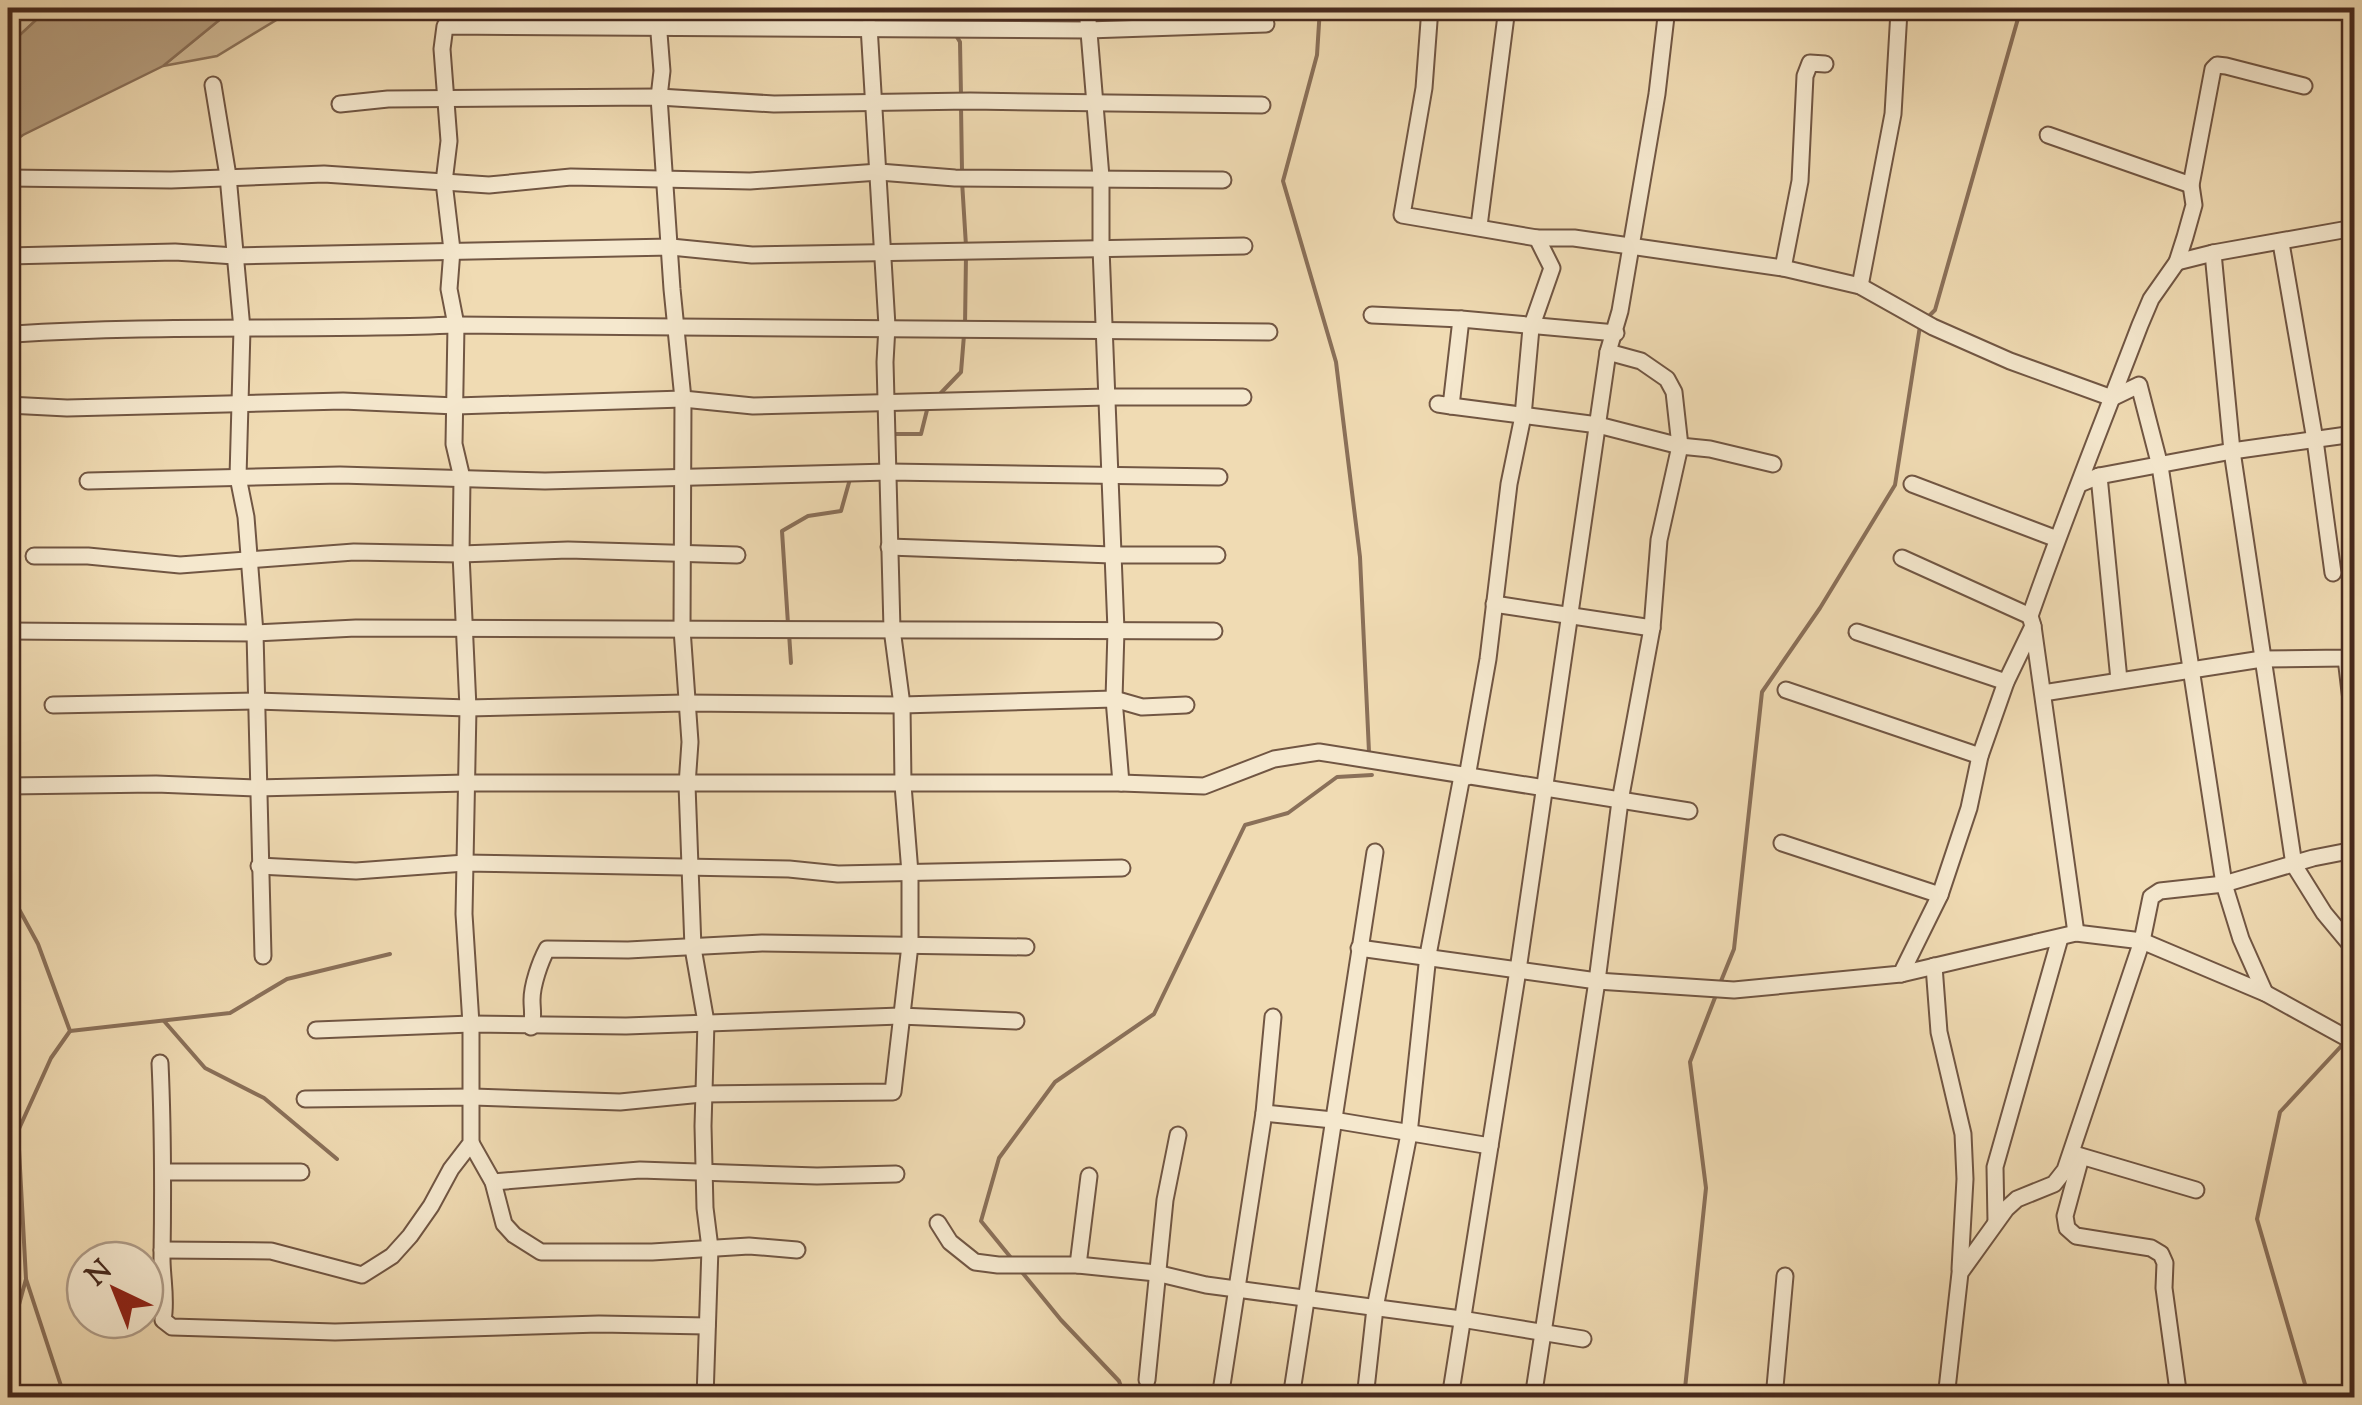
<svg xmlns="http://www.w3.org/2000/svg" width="2362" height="1405" viewBox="0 0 2362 1405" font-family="'Sorts Mill Goudy',serif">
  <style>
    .green { fill: #d3bd9a; stroke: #8d745c; stroke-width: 2.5 }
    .water { fill: #b79f80; stroke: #8a7059; stroke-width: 2.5 }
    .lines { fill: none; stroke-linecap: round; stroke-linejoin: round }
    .stream { stroke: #8a7059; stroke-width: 4 }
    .minor-casing { stroke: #715643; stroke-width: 19 }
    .minor { stroke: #f5e8ce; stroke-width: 15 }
  </style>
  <rect width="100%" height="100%" fill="#f0dbb3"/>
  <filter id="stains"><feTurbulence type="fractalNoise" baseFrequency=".002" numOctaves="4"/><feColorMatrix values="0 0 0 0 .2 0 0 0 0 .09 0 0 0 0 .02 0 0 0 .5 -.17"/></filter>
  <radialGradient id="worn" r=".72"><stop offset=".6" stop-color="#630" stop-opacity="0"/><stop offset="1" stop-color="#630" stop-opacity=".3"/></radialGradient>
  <g class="green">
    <path d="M 8,8 L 49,8 L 8,46 Z"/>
    <path d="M 234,8 L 296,8 L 217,56 L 163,66 Z"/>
  </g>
  <path class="water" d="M 49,8 L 234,8 L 163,66 L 23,135 L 8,146 L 8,46 Z"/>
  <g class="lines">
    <g class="stream">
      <path d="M 939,8 L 949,24"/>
      <path d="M 1320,8 L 1317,55 L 1283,181 L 1336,362 L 1360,557 L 1369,752"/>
      <path d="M 954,32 L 960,42 L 961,96"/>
      <path d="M 961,106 L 962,171"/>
      <path d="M 962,181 L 966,246"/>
      <path d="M 1926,319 L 1935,310 L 2021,8"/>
      <path d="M 965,326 L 966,255"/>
      <path d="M 938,396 L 961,372 L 964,335"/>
      <path d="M 894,434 L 921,434 L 928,406"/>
      <path d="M 788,624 L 782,531 L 808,516 L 841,511 L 850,479"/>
      <path d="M 789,633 L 791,663"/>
      <path d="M 8,889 L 38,944 L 70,1031 L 51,1058 L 18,1131 L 26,1279 L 8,1345"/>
      <path d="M 1719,986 L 1734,949 L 1762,692 L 1820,608 L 1895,485 L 1920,326"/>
      <path d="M 164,1021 L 205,1068 L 264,1098 L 337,1159"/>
      <path d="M 70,1031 L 230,1013 L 287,979 L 390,954"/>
      <path d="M 1012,1259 L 981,1221 L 999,1158 L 1055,1082 L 1154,1014 L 1245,825 L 1288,813 L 1337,777 L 1372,775"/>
      <path d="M 1021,1271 L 1061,1320 L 1119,1381 L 1125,1398"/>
      <path d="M 26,1279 L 65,1398"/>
      <path d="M 1684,1398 L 1706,1188 L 1690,1062 L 1716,995"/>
      <path d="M 2309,1398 L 2257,1219 L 2280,1112 L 2345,1042"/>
    </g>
    <g class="minor-casing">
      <g id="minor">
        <path d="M 657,8 L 662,71 L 659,97 L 672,289 L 683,399 L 682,629 L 690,742 L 687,785 L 693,948 L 706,1022 L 703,1126 L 705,1208 L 710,1248 L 705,1398"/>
        <path d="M 1087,8 L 1101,177 L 1101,248 L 1116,630 L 1114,699 L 1121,783"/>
        <path d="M 1430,8 L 1424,88 L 1402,215 L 1537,238 L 1574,238 L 1783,268 L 1860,286 L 1933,327 L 2010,361 L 2112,398 L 2139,385 L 2160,466 L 2224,884 L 2241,939 L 2265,993"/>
        <path d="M 213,85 L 228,176 L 242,329 L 238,477 L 246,517 L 255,633 L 263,956"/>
        <path d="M 340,104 L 388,99 L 659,97 L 774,104 L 970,101 L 1262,105"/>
        <path d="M 2048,135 L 2191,185"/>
        <path d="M 8,178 L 171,180 L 324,174 L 489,185 L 571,177 L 750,181 L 879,172 L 955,178 L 1223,180"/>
        <path d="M 1479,226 L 1507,8"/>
        <path d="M 2281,243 L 2315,440 L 2333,573"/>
        <path d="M 2213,253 L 2232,451 L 2294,865 L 2324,913 L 2354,949"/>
        <path d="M 8,256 L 175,252 L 235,256 L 671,247 L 752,255 L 1244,246"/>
        <path d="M 2177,262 L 2213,253 L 2354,228"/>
        <path d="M 1783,268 L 1800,181 L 1805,76 L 1810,63 L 1825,64"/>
        <path d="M 1860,286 L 1893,114 L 1899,11"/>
        <path d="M 1372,315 L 1461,319 L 1616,333"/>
        <path d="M 14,334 C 161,324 308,331 456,325 L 1269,332"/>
        <path d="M 1438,404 L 1451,406 L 1461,319"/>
        <path d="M 8,405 L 67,408 L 343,401 L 456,406 L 683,399 L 753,406 L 1107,397 L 1243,397"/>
        <path d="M 1451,406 L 1598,425 L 1680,446 L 1710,449 L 1773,464"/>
        <path d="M 2099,476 L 2119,680"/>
        <path d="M 88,481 L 340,475 L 545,481 L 889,472 L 1219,477"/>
        <path d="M 2082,483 L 2099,476 L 2232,451 L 2354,434"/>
        <path d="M 1912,484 L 2057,539"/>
        <path d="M 889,547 L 1112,555 L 1217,555"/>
        <path d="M 34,556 L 88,556 L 180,565 L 354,552 L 461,554 L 568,550 L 737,555"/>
        <path d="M 1902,558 L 2030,616"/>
        <path d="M 1494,604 L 1652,628"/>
        <path d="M 2033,626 L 2076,933"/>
        <path d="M 8,631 L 255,633 L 356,628 L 1214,631"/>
        <path d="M 1857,632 L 2006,682"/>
        <path d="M 2346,658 L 2354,726"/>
        <path d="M 1786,690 L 1980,756"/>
        <path d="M 2043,693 L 2262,659 L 2346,658 L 2354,654"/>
        <path d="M 53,705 L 256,701 L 468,708 L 685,703 L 902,705 L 1114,699 L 1142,707 L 1186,705"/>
        <path d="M 1467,777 L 1488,659 L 1509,484 L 1523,416 L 1531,328 L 1552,268 L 1537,238"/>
        <path d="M 8,786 L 156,784 L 256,788 L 466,783 L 1121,783 L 1204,786 L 1274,759 L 1319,752 L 1689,811"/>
        <path d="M 1782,843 L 1940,895"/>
        <path d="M 259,866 L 356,871 L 465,863 L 789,869 L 838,874 L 1122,868"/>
        <path d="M 1359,948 L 1597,981 L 1734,990 L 1901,974 L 1940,895 L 1969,808 L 1980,756 L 2006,682 L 2033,626 L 2030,616 C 2064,518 2103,422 2140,325 L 2151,299 L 2177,262 L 2185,237 L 2194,205 L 2191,185 L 2213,69 L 2217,65 L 2226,66 L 2304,86"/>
        <path d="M 1934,966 L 1939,1032 L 1963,1134 L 1965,1179 L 1960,1269"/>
        <path d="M 1901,974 L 2076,933 L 2142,941 L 2265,993 L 2354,1042"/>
        <path d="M 531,1027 C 534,1016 532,1010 532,1000 C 532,985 540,962 547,949 L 628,950 L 762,943 L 1026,947"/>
        <path d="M 316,1030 L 471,1024 L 626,1026 L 900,1016 L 1016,1021"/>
        <path d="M 160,1063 C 163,1128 163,1193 162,1258 C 162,1279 167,1300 163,1320 L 172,1327 L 335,1332 L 599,1324 L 707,1326"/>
        <path d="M 305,1099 L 473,1097 L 620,1102 L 702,1094 L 893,1092 L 910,945 L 910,873 L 903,785 L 902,705 L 892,629 L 885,362 L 887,326 L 869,26"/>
        <path d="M 1264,1113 L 1333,1120 L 1490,1146"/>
        <path d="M 471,1143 L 493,1182 L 504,1224 L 514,1235 L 541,1252 L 652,1252 L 749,1246 L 797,1250"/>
        <path d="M 2074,1154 L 2196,1190"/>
        <path d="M 2081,1157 L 2065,1216 L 2067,1228 L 2076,1236 L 2151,1248 L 2161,1254 L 2165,1263 L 2164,1288 L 2179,1398"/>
        <path d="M 165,1172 L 301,1172"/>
        <path d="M 493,1182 L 640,1170 L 817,1176 L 896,1174"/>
        <path d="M 1996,1222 L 1995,1167 L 2060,938"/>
        <path d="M 938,1223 L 950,1242 L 975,1262 L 998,1265 L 1078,1265 L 1156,1273 L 1206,1285 L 1461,1319 L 1583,1339"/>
        <path d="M 162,1250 L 271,1251 L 362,1275 L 392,1256 L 410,1236 L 431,1206 L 451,1169 L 471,1143 L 471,1024 L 464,914 L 468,708 L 461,554 L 462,478 L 454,444 L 456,325 L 449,289 L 452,250 L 444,182 L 449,141 L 442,49 L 445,26 L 1088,30 L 1266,24"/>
        <path d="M 1078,1265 L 1089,1176"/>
        <path d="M 1147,1380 L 1165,1200 L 1178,1135"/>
        <path d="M 684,1398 L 713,1398"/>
        <path d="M 886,1398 L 935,1396"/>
        <path d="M 1220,1398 L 1264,1113 L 1273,1017"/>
        <path d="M 1291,1398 L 1375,852"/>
        <path d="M 1365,1398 L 1375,1308 L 1409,1134 L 1428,955 L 1462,776"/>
        <path d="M 1450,1398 L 1518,970 L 1608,352 L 1620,311 L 1657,94 L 1667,8"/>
        <path d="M 1533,1398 L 1597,981 L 1620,801 L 1652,628 L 1659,540 L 1680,446 L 1674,392 L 1667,379 L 1641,361 L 1608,352"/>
        <path d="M 1774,1398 L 1785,1276"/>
        <path d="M 1946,1398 L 1960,1273 L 2006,1209 L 2017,1199 L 2054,1184 L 2065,1170 L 2142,941 L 2151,897 L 2160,891 L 2224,884 L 2313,858 L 2354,850"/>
      </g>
    </g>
    <use href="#minor" class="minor"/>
  </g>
  <rect width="2362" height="1405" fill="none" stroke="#f0dbb3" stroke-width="40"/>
  <rect x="10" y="10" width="2342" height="1385" fill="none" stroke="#472a1e" stroke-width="5"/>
  <rect x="20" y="20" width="2322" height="1365" fill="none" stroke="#472a1e" stroke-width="2.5"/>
  <g transform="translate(115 1290) rotate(317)"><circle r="48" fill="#f5e8ce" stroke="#af9c88" stroke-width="2.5"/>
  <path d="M0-8L18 38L0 25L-18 38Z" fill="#8f2418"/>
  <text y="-15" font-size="28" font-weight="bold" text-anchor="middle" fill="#472a1e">N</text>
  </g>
  <rect width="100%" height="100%" filter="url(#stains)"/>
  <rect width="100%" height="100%" fill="url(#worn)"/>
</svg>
